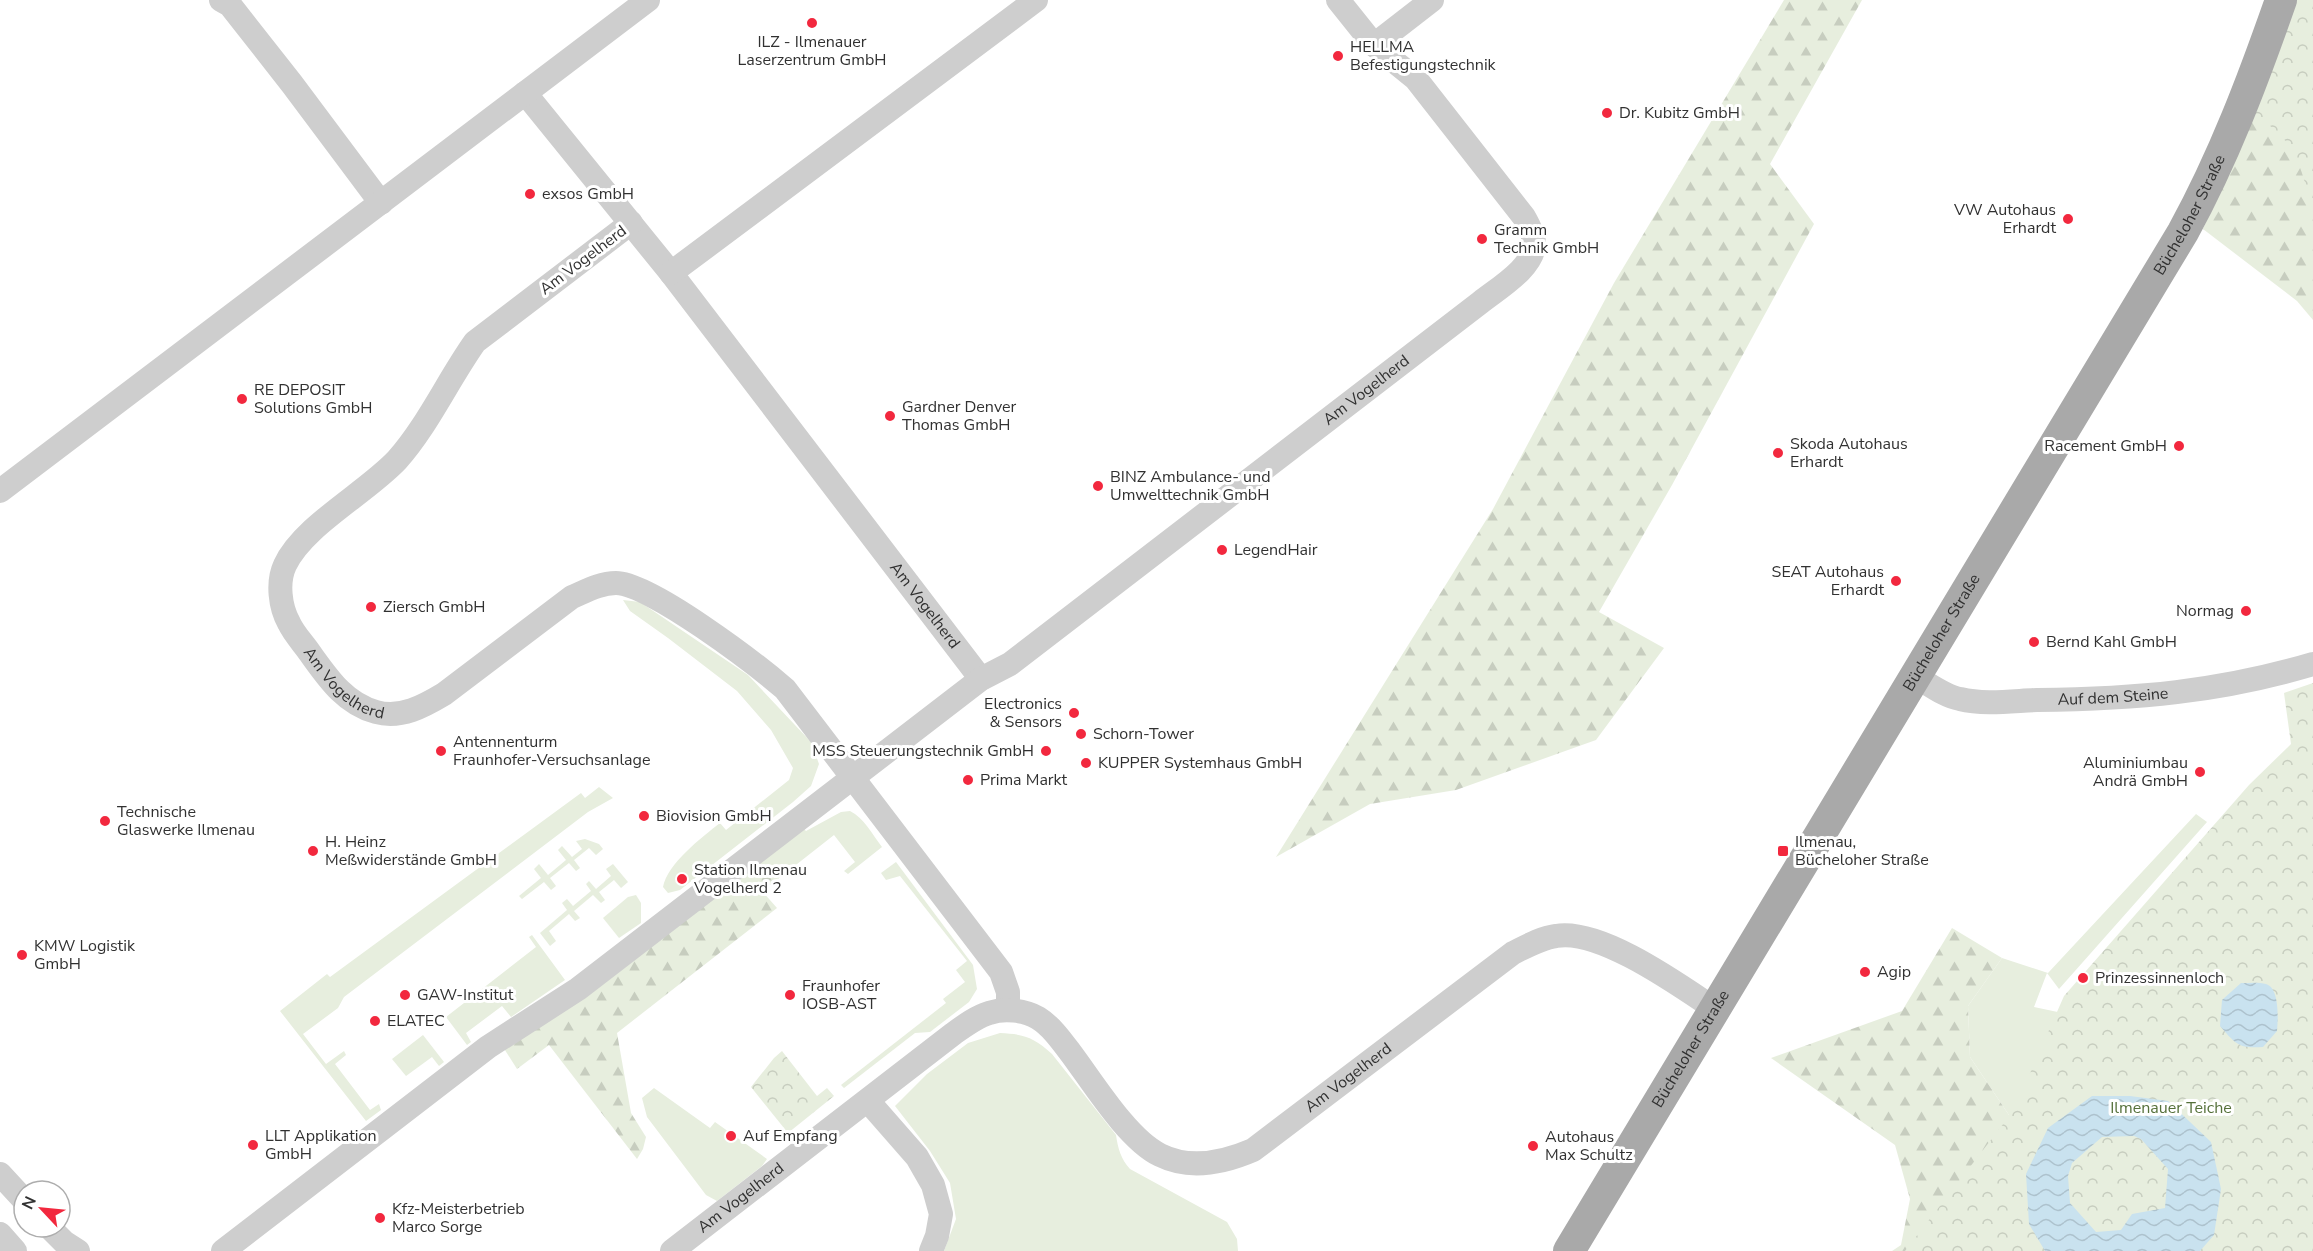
<svg xmlns="http://www.w3.org/2000/svg" width="2313" height="1251" viewBox="0 0 2313 1251" font-family="'Nunito Sans',sans-serif">
  <style>
    .grass { fill: #e7eede }
    .forest { fill: url(#forest-firs) }
    .park { fill: url(#park-crowns) }
    .water { fill: url(#water-waves); fill-rule: evenodd }
    .lines { fill: none; stroke-linecap: round; stroke-linejoin: round }
    .minor { stroke: #cecece; stroke-width: 24 }
    .major { stroke: #a9a9a9; stroke-width: 32 }
    .poi-dot { fill: #f2283e; stroke: #fff; stroke-width: 2 }
    .labels { text-anchor: middle; dominant-baseline: central; stroke-width: 6; stroke-linejoin: round; paint-order: stroke }
    .poi-label { font-size: 16px; fill: #313131; stroke: #fff; text-anchor: start }
    .street-label { font-size: 16px; fill: #313131; stroke: #fff }
    .park-label { font-size: 16px; fill: #55703a; stroke: #fff }
  </style>
  <defs>
    <pattern id="forest-firs" width="22" height="20" patternUnits="userSpaceOnUse" patternTransform="scale(1.5)"><rect width="22" height="20" fill="#e7eede"/><path d="M5 1l3.5 6h-7zM16 11l3.5 6h-7z" fill="#c7cdbf"/></pattern>
    <pattern id="park-crowns" width="20" height="18" patternUnits="userSpaceOnUse" patternTransform="scale(1.5)"><rect width="20" height="18" fill="#e7eede"/><path d="M2 6a3 3 0 1 1 6 0M12 15a3 3 0 1 1 6 0" fill="none" stroke="#c7cdbf"/></pattern>
    <pattern id="water-waves" width="16" height="10" patternUnits="userSpaceOnUse" patternTransform="scale(1.5)"><rect width="16" height="10" fill="#c9e2ef"/><path d="M0 5q4-4 8 0t8 0" fill="none" stroke="#adc2cd"/></pattern>
  </defs>
  <rect width="100%" height="100%" fill="#fff"/>
  <g class="grass">
    <path d="M 623,600 L 640,602 L 748,675 L 811,742 L 819,764 L 811,786 L 793,802 L 680,890 L 668,893 L 663,887 C 667,864 702,837 720,823 L 726,830 L 789,780 L 793,768 L 771,730 L 737,691 L 668,638 L 630,611 Z"/>
    <path d="M 599,787 L 613,798 L 588,812 L 344,997 L 338,1008 L 303,1034 L 326,1064 L 344,1051 L 346,1055 L 335,1064 L 370,1110 L 379,1104 L 381,1110 L 366,1121 L 280,1011 L 327,974 L 330,977 L 581,793 L 585,798 Z"/>
    <path d="M 850,811 C 864,818 872,834 882,847 L 848,874 L 844,871 L 855,862 L 834,835 L 778,879 L 770,866 L 757,863 L 802,827 L 806,831 L 841,812 Z"/>
    <path d="M 2196,814 L 2207,822 L 2059,989 L 2047,973 L 2034,1007 L 2086,1018 L 2011,1118 L 1970,1057 L 1968,1006 L 2002,958 L 2048,973 Z"/>
    <path d="M 585,839 L 599,844 L 603,849 L 596,855 L 589,848 L 574,860 L 580,868 L 576,871 L 569,863 L 550,878 L 556,886 L 551,890 L 544,882 L 522,899 L 519,896 L 541,878 L 534,869 L 539,864 L 548,875 L 566,860 L 558,850 L 562,846 L 572,857 L 582,849 L 576,841 Z"/>
    <path d="M 896,862 L 973,965 L 977,989 L 969,1002 L 930,1032 L 915,1033 L 844,1088 L 841,1085 L 946,1003 L 943,999 L 965,982 L 956,970 L 967,961 L 900,876 L 886,880 L 881,873 Z"/>
    <path d="M 613,864 L 628,882 L 621,888 L 614,880 L 599,892 L 605,900 L 601,903 L 593,895 L 574,911 L 580,918 L 575,921 L 569,914 L 549,931 L 556,941 L 550,946 L 540,933 L 567,910 L 562,903 L 567,899 L 573,906 L 591,891 L 586,884 L 589,881 L 596,889 L 611,876 L 606,869 Z"/>
    <path d="M 636,895 L 641,903 L 641,923 L 619,938 L 603,918 L 628,897 Z"/>
    <path d="M 532,935 L 565,980 L 511,1017 L 502,1006 L 466,1033 L 471,1042 L 467,1045 L 446,1017 L 536,947 L 529,937 Z"/>
    <path d="M 1000,1033 C 1023,1034 1034,1037 1052,1054 L 1116,1135 C 1118,1149 1121,1159 1130,1169 L 1227,1222 L 1237,1239 L 1238,1251 L 944,1251 L 956,1219 L 950,1183 L 930,1151 L 895,1106 L 927,1074 L 968,1043 Z"/>
    <path d="M 423,1035 L 444,1062 L 439,1066 L 432,1057 L 406,1076 L 392,1059 Z"/>
    <path d="M 654,1088 L 710,1128 L 715,1122 L 767,1159 L 762,1166 L 717,1201 L 706,1195 L 647,1117 L 642,1098 Z"/>
  </g>
  <g class="forest">
    <path d="M 1784,0 L 1862,0 L 1770,164 L 1814,224 L 1672,485 L 1599,612 L 1664,648 L 1596,740 L 1456,790 L 1370,804 L 1276,857 L 1493,509 L 1614,283 Z"/>
    <path d="M 2297,0 L 2313,0 L 2313,320 L 2297,301 L 2203,229 Z"/>
    <path d="M 757,863 L 770,866 L 778,879 L 762,891 L 777,908 L 617,1033 L 631,1113 L 646,1137 L 643,1149 L 637,1159 L 549,1045 L 517,1069 L 503,1047 Z"/>
    <path d="M 1952,928 L 2002,958 L 1968,1006 L 1970,1057 L 2011,1118 L 2045,1251 L 1892,1251 L 1901,1245 L 1910,1199 L 1895,1145 L 1771,1058 L 1902,1011 Z"/>
  </g>
  <g class="park">
    <path d="M 2298,0 L 2313,0 L 2313,218 C 2307,189 2302,161 2283,138 C 2276,129 2263,121 2254,114 Z"/>
    <path d="M 2313,683 L 2313,1251 L 1905,1251 L 2007,1119 L 2024,1087 L 2064,996 L 2249,785 L 2291,744 L 2284,693 Z"/>
    <path d="M 782,1051 L 817,1096 L 827,1088 L 834,1096 L 788,1133 L 751,1087 L 774,1058 Z"/>
  </g>
  <g class="water">
    <path d="M 2241,983 C 2249,983 2259,982 2266,984 C 2280,988 2278,1020 2277,1031 L 2263,1047 C 2238,1049 2235,1043 2220,1026 L 2222,1000 Z"/>
    <path d="M 2092,1096 L 2130,1096 L 2168,1101 L 2211,1142 L 2221,1189 L 2214,1235 L 2200,1251 L 2045,1251 L 2029,1224 L 2026,1174 L 2048,1128 ZM 2134,1136 L 2141,1139 L 2168,1169 L 2165,1208 L 2132,1214 L 2121,1230 L 2096,1232 L 2070,1203 L 2068,1176 L 2072,1163 L 2102,1137 Z"/>
  </g>
  <g class="lines">
    <g class="minor">
      <path d="M 221,0 L 230,5 L 292,84 L 381,203"/>
      <path d="M 1374,45 L 1432,0"/>
      <path id="s1" d="M 525,93 L 671,273 L 981,679"/>
      <path id="s2" d="M 631,223 L 475,342 C 448,380 428,425 397,460 C 366,493 303,526 285,565 C 277,582 280,607 289,623 C 293,632 301,641 307,649 C 326,675 343,703 376,712 C 401,719 424,706 444,694 L 572,597 C 586,591 600,583 616,583 C 650,583 756,664 785,689 L 1001,972 L 1008,992 L 1008,1010"/>
      <path d="M 671,273 L 1036,0"/>
      <path d="M 0,491 L 648,0"/>
      <path id="s3" d="M 1915,676 C 1929,684 1944,696 1960,699 C 1984,705 2012,701 2037,700 C 2135,699 2219,692 2313,664"/>
      <path d="M 868,1101 L 917,1157 L 933,1185 L 941,1214 L 937,1236 L 931,1251"/>
      <path d="M 0,1174 L 24,1200"/>
      <path d="M 49,1227 L 64,1242 L 78,1251"/>
      <path d="M 0,1234 L 15,1251"/>
      <path id="s4" d="M 223,1251 L 488,1047 L 578,989 L 981,679 L 1010,664 L 1481,302 C 1497,289 1535,267 1534,243 C 1534,235 1528,224 1524,217 L 1416,79 L 1374,45 L 1338,0"/>
      <path id="s5" d="M 672,1251 L 953,1034 C 964,1026 976,1017 989,1013 C 1004,1008 1025,1010 1038,1018 C 1051,1026 1061,1040 1070,1052 C 1092,1081 1127,1139 1160,1155 C 1190,1170 1223,1163 1253,1150 L 1513,953 C 1527,946 1541,938 1556,936 C 1600,928 1679,985 1715,1009"/>
    </g>
    <path class="major" id="s6" d="M 1569,1251 L 2183,232 C 2224,157 2253,80 2281,0"/>
  </g>
  <g class="poi-dot">
    <circle cx="812" cy="23" r="6"/>
    <circle cx="1338" cy="56" r="6"/>
    <circle cx="1607" cy="113" r="6"/>
    <circle cx="530" cy="194" r="6"/>
    <circle cx="2068" cy="219" r="6"/>
    <circle cx="1482" cy="239" r="6"/>
    <circle cx="242" cy="399" r="6"/>
    <circle cx="890" cy="416" r="6"/>
    <circle cx="2179" cy="446" r="6"/>
    <circle cx="1778" cy="453" r="6"/>
    <circle cx="1098" cy="486" r="6"/>
    <circle cx="1222" cy="550" r="6"/>
    <circle cx="1896" cy="581" r="6"/>
    <circle cx="371" cy="607" r="6"/>
    <circle cx="2246" cy="611" r="6"/>
    <circle cx="2034" cy="642" r="6"/>
    <circle cx="1074" cy="713" r="6"/>
    <circle cx="1081" cy="734" r="6"/>
    <circle cx="441" cy="751" r="6"/>
    <circle cx="1046" cy="751" r="6"/>
    <circle cx="1086" cy="763" r="6"/>
    <circle cx="2200" cy="772" r="6"/>
    <circle cx="968" cy="780" r="6"/>
    <circle cx="644" cy="816" r="6"/>
    <circle cx="105" cy="821" r="6"/>
    <circle cx="313" cy="851" r="6"/>
    <rect x="1777" y="845" width="12" height="12" rx="3"/>
    <circle cx="682" cy="879" r="6"/>
    <circle cx="22" cy="955" r="6"/>
    <circle cx="1865" cy="972" r="6"/>
    <circle cx="2083" cy="978" r="6"/>
    <circle cx="405" cy="995" r="6"/>
    <circle cx="790" cy="995" r="6"/>
    <circle cx="375" cy="1021" r="6"/>
    <circle cx="731" cy="1136" r="6"/>
    <circle cx="253" cy="1145" r="6"/>
    <circle cx="1533" cy="1146" r="6"/>
    <circle cx="380" cy="1218" r="6"/>
  </g>
  <g class="labels">
    <g class="poi-label">
      <text x="812" y="42" text-anchor="middle">ILZ - Ilmenauer<tspan x="812" dy="18">Laserzentrum GmbH</tspan></text>
      <text x="1350" y="47">HELLMA<tspan x="1350" dy="18">Befestigungstechnik</tspan></text>
      <text x="1619" y="113">Dr. Kubitz GmbH</text>
      <text x="542" y="194">exsos GmbH</text>
      <text x="2056" y="210" text-anchor="end">VW Autohaus<tspan x="2056" dy="18">Erhardt</tspan></text>
      <text x="1494" y="230">Gramm<tspan x="1494" dy="18">Technik GmbH</tspan></text>
      <text x="254" y="390">RE DEPOSIT<tspan x="254" dy="18">Solutions GmbH</tspan></text>
      <text x="902" y="407">Gardner Denver<tspan x="902" dy="18">Thomas GmbH</tspan></text>
      <text x="1790" y="444">Skoda Autohaus<tspan x="1790" dy="18">Erhardt</tspan></text>
      <text x="2167" y="446" text-anchor="end">Racement GmbH</text>
      <text x="1110" y="477">BINZ Ambulance- und<tspan x="1110" dy="18">Umwelttechnik GmbH</tspan></text>
      <text x="1234" y="550">LegendHair</text>
      <text x="1884" y="572" text-anchor="end">SEAT Autohaus<tspan x="1884" dy="18">Erhardt</tspan></text>
      <text x="383" y="607">Ziersch GmbH</text>
      <text x="2234" y="611" text-anchor="end">Normag</text>
      <text x="2046" y="642">Bernd Kahl GmbH</text>
      <text x="1062" y="704" text-anchor="end">Electronics<tspan x="1062" dy="18">&amp; Sensors</tspan></text>
      <text x="1093" y="734">Schorn-Tower</text>
      <text x="453" y="742">Antennenturm<tspan x="453" dy="18">Fraunhofer-Versuchsanlage</tspan></text>
      <text x="1034" y="751" text-anchor="end">MSS Steuerungstechnik GmbH</text>
      <text x="1098" y="763">KUPPER Systemhaus GmbH</text>
      <text x="2188" y="763" text-anchor="end">Aluminiumbau<tspan x="2188" dy="18">Andrä GmbH</tspan></text>
      <text x="980" y="780">Prima Markt</text>
      <text x="117" y="812">Technische<tspan x="117" dy="18">Glaswerke Ilmenau</tspan></text>
      <text x="656" y="816">Biovision GmbH</text>
      <text x="325" y="842">H. Heinz<tspan x="325" dy="18">Meßwiderstände GmbH</tspan></text>
      <text x="1795" y="842">Ilmenau,<tspan x="1795" dy="18">Bücheloher Straße</tspan></text>
      <text x="694" y="870">Station Ilmenau<tspan x="694" dy="18">Vogelherd 2</tspan></text>
      <text x="34" y="946">KMW Logistik<tspan x="34" dy="18">GmbH</tspan></text>
      <text x="1877" y="972">Agip</text>
      <text x="2095" y="978">Prinzessinnenloch</text>
      <text x="802" y="986">Fraunhofer<tspan x="802" dy="18">IOSB-AST</tspan></text>
      <text x="417" y="995">GAW-Institut</text>
      <text x="387" y="1021">ELATEC</text>
      <text x="265" y="1136">LLT Applikation<tspan x="265" dy="18">GmbH</tspan></text>
      <text x="743" y="1136">Auf Empfang</text>
      <text x="1545" y="1137">Autohaus<tspan x="1545" dy="18">Max Schultz</tspan></text>
      <text x="392" y="1209">Kfz-Meisterbetrieb<tspan x="392" dy="18">Marco Sorge</tspan></text>
    </g>
    <g class="street-label">
      <text stroke="none"><textPath href="#s6" startOffset="1208">Bücheloher Straße</textPath></text>
      <text transform="translate(583 260) rotate(-37)">Am Vogelherd</text>
      <text stroke="none"><textPath href="#s4" startOffset="1432">Am Vogelherd</textPath></text>
      <text stroke="none"><textPath href="#s1" startOffset="650">Am Vogelherd</textPath></text>
      <text stroke="none"><textPath href="#s6" startOffset="722">Bücheloher Straße</textPath></text>
      <text stroke="none"><textPath href="#s2" startOffset="636">Am Vogelherd</textPath></text>
      <text stroke="none"><textPath href="#s3" startOffset="204">Auf dem Steine</textPath></text>
      <text stroke="none"><textPath href="#s6" startOffset="236">Bücheloher Straße</textPath></text>
      <text stroke="none"><textPath href="#s5" startOffset="848">Am Vogelherd</textPath></text>
      <text stroke="none"><textPath href="#s5" startOffset="87">Am Vogelherd</textPath></text>
    </g>
    <g class="park-label">
      <text x="2171" y="1108">Ilmenauer Teiche</text>
    </g>
  </g>
  <g transform="translate(42 1209) rotate(296)"><circle r="28" fill="#ffffff" stroke="#adadad" stroke-width="1.5"/>
  <path d="M0-4.5L10 22L0 15L-10 22Z" fill="#f2283e"/>
  <text y="-9" font-size="16" font-weight="bold" text-anchor="middle" fill="#313131">N</text>
  </g>
</svg>
